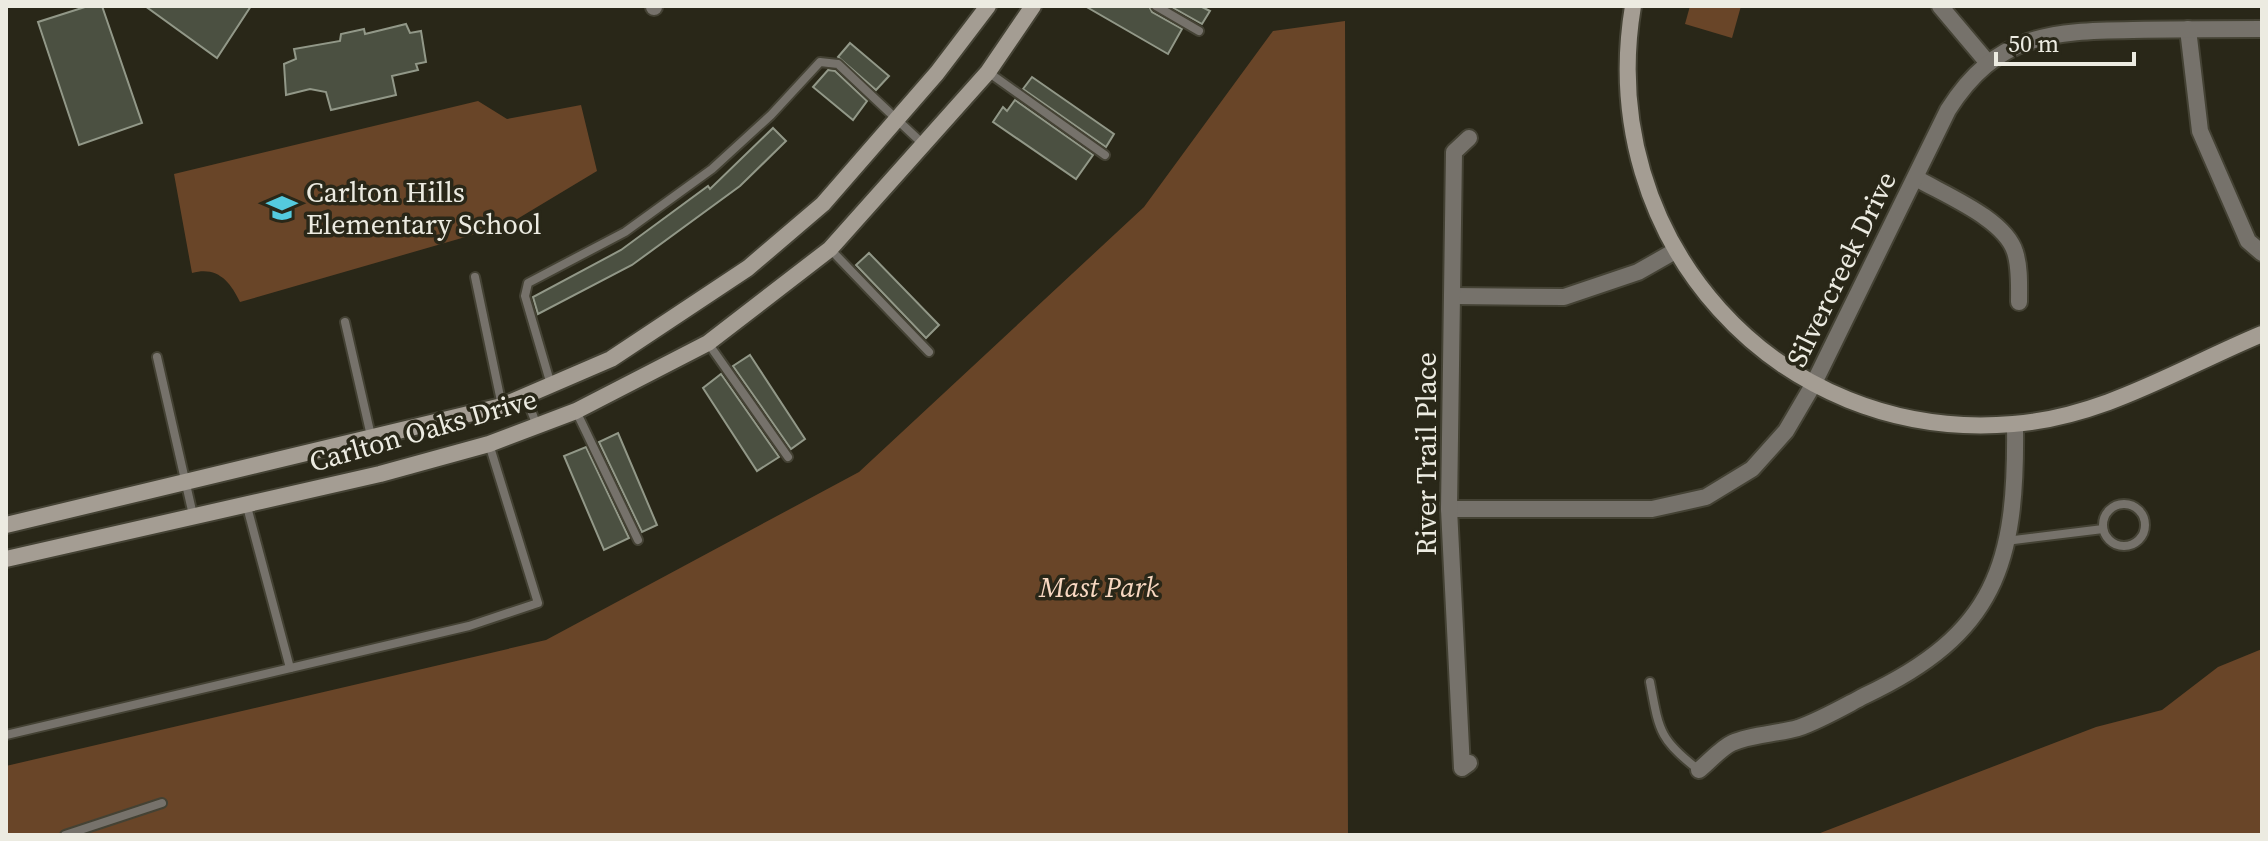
<svg xmlns="http://www.w3.org/2000/svg" width="2268" height="841" viewBox="0 0 2268 841" font-family="'Source Serif 4',serif">
  <style>
    .green { fill: #694528 }
    .building { fill: #4b5041; stroke: #929888; stroke-width: 2 }
    .lines { fill: none; stroke-linecap: round; stroke-linejoin: round }
    .lane-casing { stroke: #444234; stroke-width: 12 }
    .street-casing { stroke: #444234; stroke-width: 20 }
    .secondary-casing { stroke: #444234; stroke-width: 20 }
    .lane { stroke: #76726b; stroke-width: 8 }
    .street { stroke: #76726b; stroke-width: 16 }
    .secondary { stroke: #a49d93; stroke-width: 16 }
    .labels { text-anchor: middle; dominant-baseline: central; stroke-width: 7; stroke-linejoin: round; paint-order: stroke }
    .poi-label { font-size: 28px; fill: #ecebe1; stroke: #292718; text-anchor: start }
    .street-label { font-size: 28px; fill: #ecebe1; stroke: #292718 }
    .park-label { font-size: 28px; font-style: italic; fill: #f8d8c1; stroke: #292718 }
  </style>
  <rect width="100%" height="100%" fill="#292718"/>
  <g class="green">
    <path d="M 1690,6 L 1741,6 L 1732,38 L 1685,24 Z"/>
    <path d="M 1345,21 L 1348,835 L 6,835 L 6,766 L 546,640 L 859,472 L 1144,207 L 1273,31 Z"/>
    <path d="M 478,101 L 507,119 L 581,105 L 597,171 L 507,225 L 240,302 C 230,281 217,266 192,273 L 174,174 Z"/>
    <path d="M 2262,649 L 2262,835 L 1815,835 L 2096,727 L 2162,710 L 2218,667 Z"/>
  </g>
  <g class="building">
    <path d="M 88,6 L 102,6 L 142,123 L 79,145 L 38,22 Z"/>
    <path d="M 145,6 L 251,6 L 217,58 Z"/>
    <path d="M 1085,6 L 1149,6 L 1152,12 L 1182,29 L 1168,54 Z"/>
    <path d="M 1170,6 L 1200,6 L 1210,11 L 1202,24 Z"/>
    <path d="M 406,24 L 410,33 L 421,31 L 426,62 L 416,64 L 418,70 L 392,76 L 396,95 L 331,110 L 326,92 L 310,89 L 286,95 L 284,64 L 296,59 L 294,49 L 340,41 L 341,34 L 364,29 L 365,34 Z"/>
    <path d="M 850,43 L 889,76 L 876,90 L 838,57 Z"/>
    <path d="M 828,70 L 835,71 L 867,101 L 853,120 L 813,87 Z"/>
    <path d="M 1032,77 L 1114,134 L 1106,147 L 1023,89 Z"/>
    <path d="M 1015,100 L 1093,155 L 1076,179 L 993,122 L 1003,107 L 1007,111 Z"/>
    <path d="M 773,128 L 786,141 L 740,186 L 632,265 L 538,314 L 533,297 L 621,250 L 708,186 L 710,189 Z"/>
    <path d="M 869,253 L 939,325 L 926,338 L 856,265 Z"/>
    <path d="M 750,355 L 805,439 L 791,449 L 733,366 Z"/>
    <path d="M 721,374 L 779,457 L 757,471 L 703,388 Z"/>
    <path d="M 618,433 L 657,525 L 642,532 L 599,442 Z"/>
    <path d="M 586,447 L 629,538 L 604,550 L 564,456 Z"/>
  </g>
  <g class="lines">
    <g class="lane-casing">
      <g id="lane">
        <path d="M 1156,6 L 1199,31"/>
        <path d="M 988,72 L 1105,155"/>
        <path d="M 830,249 L 929,352"/>
        <path d="M 475,277 L 502,406"/>
        <path d="M 345,322 L 371,436"/>
        <path d="M 708,343 L 788,457"/>
        <path d="M 157,357 L 193,515"/>
        <path d="M 551,385 L 525,296 L 528,283 L 625,232 L 712,169 L 771,115 L 820,62 L 838,64 L 923,144"/>
        <path d="M 526,397 L 537,426"/>
        <path d="M 576,411 L 638,540"/>
        <path d="M 246,503 L 290,668"/>
        <circle cx="2124" cy="525" r="21"/>
        <path d="M 2006,541 L 2103,529"/>
        <path d="M 1650,682 C 1659,730 1659,740 1699,770"/>
        <path d="M 6,735 L 469,626 L 538,603 L 489,444"/>
        <path d="M 65,835 L 162,803"/>
      </g>
    </g>
    <g class="street-casing">
      <g id="street">
        <path d="M 1940,6 L 1988,63"/>
        <path d="M 654,7 L 654,6"/>
        <path d="M 2188,29 L 2200,131 L 2248,241 L 2262,253"/>
        <path d="M 1916,178 C 1945,195 2005,219 2015,252 C 2020,267 2019,286 2019,302"/>
        <path d="M 1453,296 L 1564,297 L 1638,272 L 1675,251"/>
        <path d="M 1449,509 L 1652,509 L 1706,497 L 1752,469 L 1786,431 L 1813,385 L 1948,110 C 1996,34 2051,31 2133,30 C 2176,29 2219,29 2262,29"/>
        <path d="M 1469,763 L 1462,768 L 1449,509 L 1454,152 L 1469,138"/>
        <path d="M 1699,770 C 1709,762 1721,748 1732,743 C 1752,734 1777,734 1798,728 C 1821,720 1843,707 1864,696 C 1996,634 2017,564 2015,424"/>
      </g>
    </g>
    <g class="secondary-casing">
      <g id="secondary">
        <path d="M 1633,6 C 1594,238 1776,444 2013,424 C 2104,417 2180,368 2262,334"/>
        <path d="M 6,525 L 502,406 L 611,359 L 748,268 L 823,204 L 937,73 L 988,6"/>
        <path d="M 6,559 L 380,474 L 489,444 L 576,411 L 708,343 L 830,249 L 988,72 L 1033,6"/>
      </g>
    </g>
    <use href="#lane" class="lane"/>
    <use href="#street" class="street"/>
    <use href="#secondary" class="secondary"/>
  </g>
  <defs>
    <g id="school-bare" transform="scale(2.4)"><path d="M0-5L7-2L0 1L-7-2ZM-4 1L0 2.5L4 1V4Q0 6-4 4Z" fill="#54cade" stroke="#292718" stroke-width="2.5" paint-order="stroke"/></g>
  </defs>
  <g fill-rule="evenodd">
    <use href="#school-bare" x="282" y="208"/>
  </g>
  <g class="labels">
    <g class="poi-label">
      <text x="306" y="192">Carlton Hills<tspan x="306" dy="32">Elementary School</tspan></text>
    </g>
    <g class="street-label">
      <text transform="translate(1841 269) rotate(-64)">Silvercreek Drive</text>
      <text transform="translate(423 430) rotate(-16)">Carlton Oaks Drive</text>
      <text transform="translate(1426 454) rotate(-90)">River Trail Place</text>
    </g>
    <g class="park-label">
      <text x="1099" y="587">Mast Park</text>
    </g>
  </g>
  <rect width="2268" height="841" fill="none" stroke="#ecebe1" stroke-width="16"/>
  <path d="M1996 52v12h138v-12" fill="none" stroke="#ecebe1" stroke-width="4"/>
  <text x="2008" y="52" font-size="24" fill="#ecebe1" stroke="#292718" stroke-width="6" paint-order="stroke">50 m</text>
</svg>
